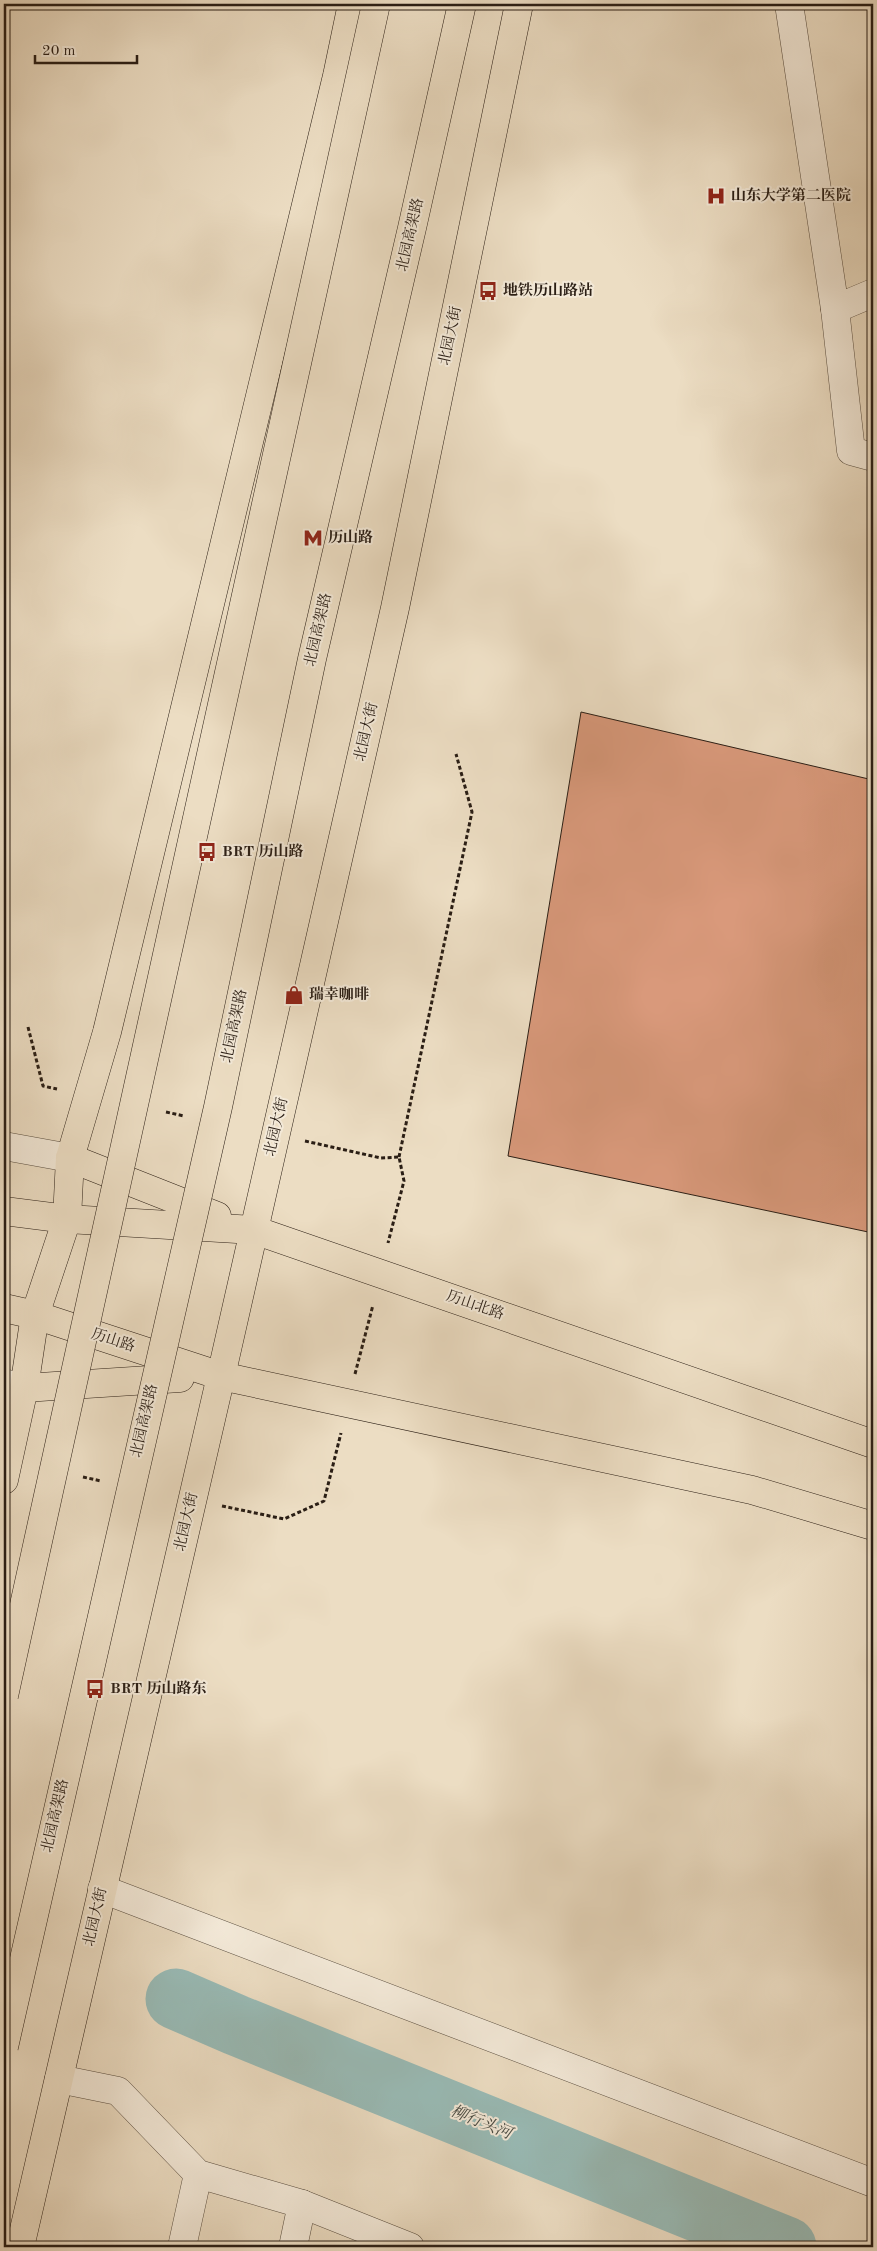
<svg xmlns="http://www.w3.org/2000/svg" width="877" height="2251" viewBox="0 0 877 2251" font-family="'Old Standard TT','Noto Serif SC',serif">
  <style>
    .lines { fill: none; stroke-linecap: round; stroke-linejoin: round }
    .river { stroke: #99bbb6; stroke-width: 61 }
    .building { fill: #d9997b; stroke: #2a1e15 }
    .minor-casing { stroke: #5a4e40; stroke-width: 29 }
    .tertiary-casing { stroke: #5a4e40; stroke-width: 29 }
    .primary-casing { stroke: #2a1e15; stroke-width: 29 }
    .path { stroke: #2a1e15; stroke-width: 3; stroke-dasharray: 4 2.5; stroke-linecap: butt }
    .minor { stroke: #f3e9d8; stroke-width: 28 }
    .tertiary { stroke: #f3e9d8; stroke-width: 28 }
    .primary { stroke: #ecddc3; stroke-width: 28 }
    .trunk-bridge-casing { stroke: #2a1e15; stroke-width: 29; stroke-linecap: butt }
    .trunk-bridge { stroke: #ecddc3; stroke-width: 28 }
    .labels { text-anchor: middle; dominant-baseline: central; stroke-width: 4; stroke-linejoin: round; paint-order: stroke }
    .poi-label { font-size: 15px; font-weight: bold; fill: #2a1e15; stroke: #f3e9d8; text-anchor: start }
    .street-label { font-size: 15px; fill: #2a1e15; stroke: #f3e9d8 }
    .water-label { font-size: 16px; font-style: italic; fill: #4b4d45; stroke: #f3e9d8 }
  </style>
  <rect width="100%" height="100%" fill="#ecddc3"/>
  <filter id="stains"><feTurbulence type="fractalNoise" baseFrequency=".004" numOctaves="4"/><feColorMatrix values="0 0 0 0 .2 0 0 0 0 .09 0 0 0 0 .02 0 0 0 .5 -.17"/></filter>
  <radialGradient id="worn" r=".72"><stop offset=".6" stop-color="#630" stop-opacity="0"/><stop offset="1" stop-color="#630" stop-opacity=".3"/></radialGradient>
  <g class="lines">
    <path class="river" d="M 176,1999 L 236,2025 L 786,2247"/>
  </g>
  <path class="building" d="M 581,712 L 873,780 L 873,1233 L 508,1156 Z"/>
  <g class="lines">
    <g class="minor-casing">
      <g id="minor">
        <path d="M 789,4 L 835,309 L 873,293"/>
        <path d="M 835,309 L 851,451 L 873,457"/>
        <path d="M 102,1889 L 873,2183"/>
        <path d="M 59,2079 L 118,2091 L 198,2174 L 302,2204 L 410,2247"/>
        <path d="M 182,2247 L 198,2174"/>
        <path d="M 293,2247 L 302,2204"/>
      </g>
    </g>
    <g class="tertiary-casing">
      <g id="tertiary">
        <path d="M 4,1146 L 70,1158"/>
        <path d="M 4,1383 L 24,1388"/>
      </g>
    </g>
    <g class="primary-casing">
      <g id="primary">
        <path d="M 70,1158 L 217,1216"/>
        <path d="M 4,1211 L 67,1219 L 254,1230 L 873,1444"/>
        <path d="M 4,1308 L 35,1315 L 221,1376 L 752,1490 L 873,1526"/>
        <path d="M 24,1388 L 180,1378"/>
        <path d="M 4,1480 L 24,1388 L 35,1315 L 67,1219 L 70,1158 L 107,1032 L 337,76 L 352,4"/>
        <path d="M 20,2247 L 221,1376 L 395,608 L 519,4"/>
      </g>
    </g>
    <g class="path">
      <path d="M 28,1027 L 43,1086 L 57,1089"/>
      <path d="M 166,1112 L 184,1116"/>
      <path d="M 305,1141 L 381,1158 L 399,1157 L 404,1181 L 388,1243"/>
      <path d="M 399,1157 L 472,812 L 456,754"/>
      <path d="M 355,1374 L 373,1305"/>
      <path d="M 83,1477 L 101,1481"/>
      <path d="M 222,1506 L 284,1519 L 324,1501 L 341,1433"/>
    </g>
    <use href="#minor" class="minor"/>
    <use href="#tertiary" class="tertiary"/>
    <use href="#primary" class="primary"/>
    <g class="trunk-bridge-casing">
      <g id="trunk-bridge">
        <path d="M 4,1696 L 376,4"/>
        <path d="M 4,2047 L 218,1107 L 312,659 L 412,228 L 462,4"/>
      </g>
    </g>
    <use href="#trunk-bridge" class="trunk-bridge"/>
  </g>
  <defs>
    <g id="hospital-bare" transform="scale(1.5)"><path d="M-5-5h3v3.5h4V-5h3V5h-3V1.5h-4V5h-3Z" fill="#8f2418" stroke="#f3e9d8" stroke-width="2.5" paint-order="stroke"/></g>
    <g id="bus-bare" transform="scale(1.5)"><path d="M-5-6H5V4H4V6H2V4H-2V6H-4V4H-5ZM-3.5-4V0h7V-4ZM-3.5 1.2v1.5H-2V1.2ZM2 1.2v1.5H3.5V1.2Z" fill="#8f2418" stroke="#f3e9d8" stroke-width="2.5" paint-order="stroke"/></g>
    <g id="metro-bare" transform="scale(1.5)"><path d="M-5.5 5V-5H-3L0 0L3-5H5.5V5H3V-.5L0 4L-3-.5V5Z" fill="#8f2418" stroke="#f3e9d8" stroke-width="2.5" paint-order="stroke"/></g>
    <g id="shop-bare" transform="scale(1.5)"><path d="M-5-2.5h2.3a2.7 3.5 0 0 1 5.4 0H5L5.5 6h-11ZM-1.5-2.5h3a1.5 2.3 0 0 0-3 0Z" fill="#8f2418" stroke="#f3e9d8" stroke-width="2.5" paint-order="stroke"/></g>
  </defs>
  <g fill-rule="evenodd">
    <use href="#hospital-bare" x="716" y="196"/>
    <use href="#bus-bare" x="488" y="291"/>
    <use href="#metro-bare" x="313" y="538"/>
    <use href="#bus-bare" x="207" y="852"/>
    <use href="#shop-bare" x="294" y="995"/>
    <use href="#bus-bare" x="95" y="1689"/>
  </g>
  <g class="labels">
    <g class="poi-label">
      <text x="731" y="196">山东大学第二医院</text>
      <text x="503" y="291">地铁历山路站</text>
      <text x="328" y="538">历山路</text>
      <text x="222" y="852">BRT 历山路</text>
      <text x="309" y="995">瑞幸咖啡</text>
      <text x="110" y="1689">BRT 历山路东</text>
    </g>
    <g class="street-label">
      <text transform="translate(411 235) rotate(-77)">北园高架路</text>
      <text transform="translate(451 336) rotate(-78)">北园大街</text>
      <text transform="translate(319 630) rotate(-77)">北园高架路</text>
      <text transform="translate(367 732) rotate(-77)">北园大街</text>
      <text transform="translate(235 1026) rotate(-78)">北园高架路</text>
      <text transform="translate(277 1127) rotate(-77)">北园大街</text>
      <text transform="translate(475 1306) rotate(19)">历山北路</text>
      <text transform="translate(113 1341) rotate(18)">历山路</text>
      <text transform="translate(145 1421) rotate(-77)">北园高架路</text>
      <text transform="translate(187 1522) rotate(-77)">北园大街</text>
      <text transform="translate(56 1816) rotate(-77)">北园高架路</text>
      <text transform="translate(96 1917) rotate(-77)">北园大街</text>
    </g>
    <g class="water-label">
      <text transform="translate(481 2123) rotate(22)">柳行头河</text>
    </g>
  </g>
  <rect width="877" height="2251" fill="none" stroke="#ecddc3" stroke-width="20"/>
  <rect x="5" y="5" width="867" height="2241" fill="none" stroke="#2a1e15" stroke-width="2.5"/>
  <rect x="10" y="10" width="857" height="2231" fill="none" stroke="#2a1e15"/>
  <path d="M35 55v8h102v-8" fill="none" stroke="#2a1e15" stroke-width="2.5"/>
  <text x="42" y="55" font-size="15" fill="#2a1e15" stroke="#f3e9d8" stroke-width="4" paint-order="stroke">20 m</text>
  <rect width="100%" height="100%" filter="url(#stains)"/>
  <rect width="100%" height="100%" fill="url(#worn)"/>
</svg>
